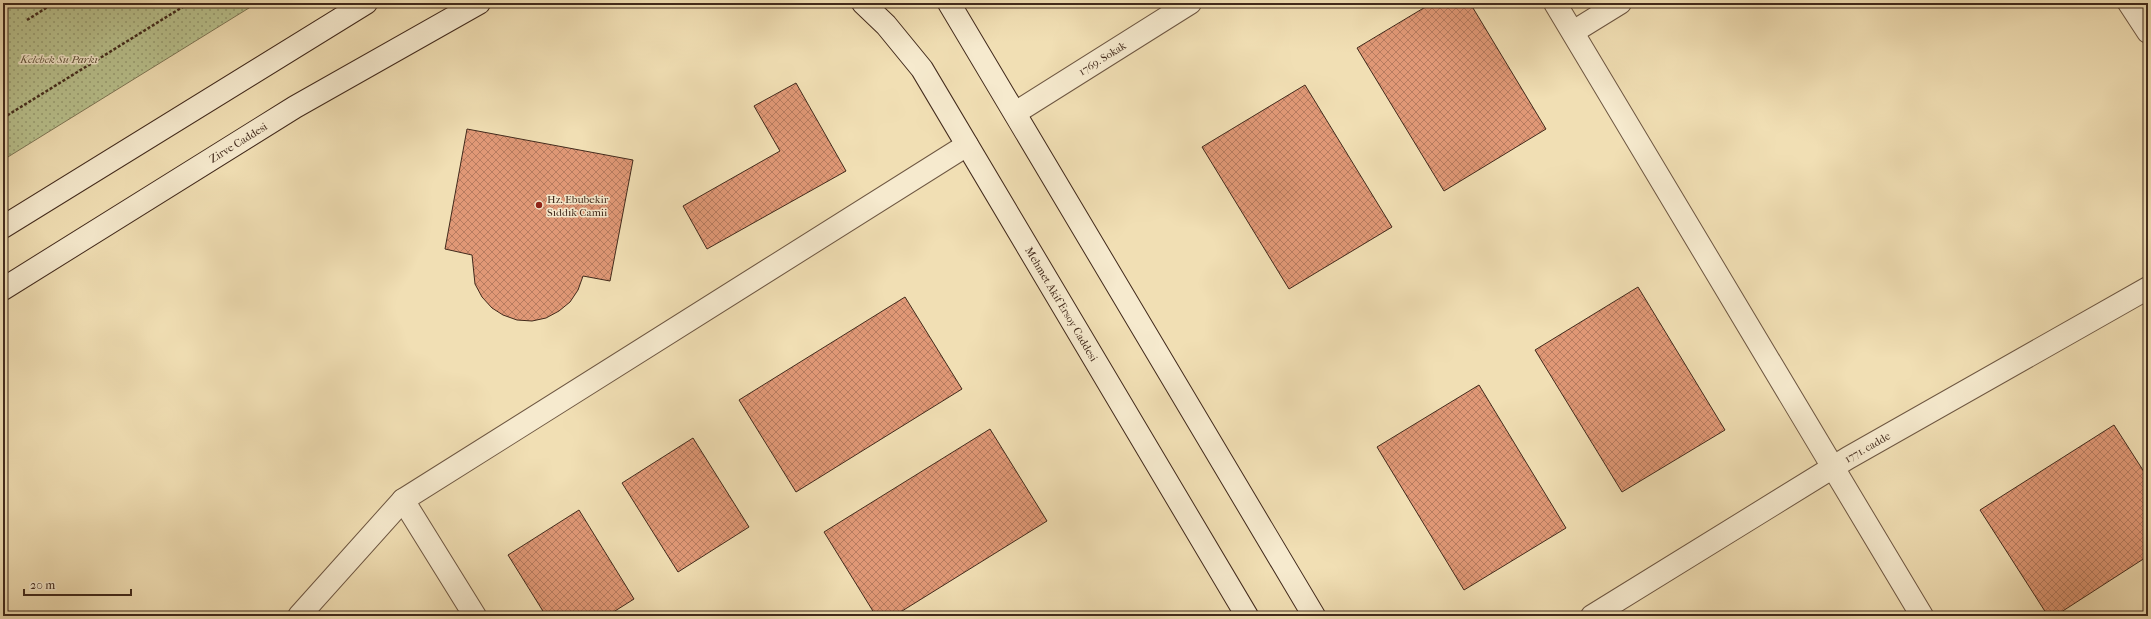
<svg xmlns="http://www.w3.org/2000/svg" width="2151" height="619" viewBox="0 0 2151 619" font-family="'IM FELL French Canon',serif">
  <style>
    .grass { fill: url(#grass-dots); stroke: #7e7655 }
    .building { fill: url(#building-cross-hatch); stroke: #422a1c }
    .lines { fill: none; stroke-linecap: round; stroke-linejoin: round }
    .street-casing { stroke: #6e5742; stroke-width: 24 }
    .secondary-casing { stroke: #422a1c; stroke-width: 24 }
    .path { stroke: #422a1c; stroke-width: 2.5; stroke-dasharray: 3 2; stroke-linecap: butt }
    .street { stroke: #f6eace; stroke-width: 22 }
    .secondary { stroke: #f6eace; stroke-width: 22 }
    .poi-dot { fill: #8f2418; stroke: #f6eace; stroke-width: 1.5 }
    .labels { text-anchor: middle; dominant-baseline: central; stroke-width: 3; stroke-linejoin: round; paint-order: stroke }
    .street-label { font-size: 11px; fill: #422a1c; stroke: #f6eace }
    .park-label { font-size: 11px; font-style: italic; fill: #605038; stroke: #f6eace }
    .poi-label { font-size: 11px; fill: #422a1c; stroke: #f6eace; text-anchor: start }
  </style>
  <defs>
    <pattern id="grass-dots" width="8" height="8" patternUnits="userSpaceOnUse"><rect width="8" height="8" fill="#b9c28e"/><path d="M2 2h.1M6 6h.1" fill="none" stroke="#989e73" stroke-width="1.8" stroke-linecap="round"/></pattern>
    <pattern id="building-cross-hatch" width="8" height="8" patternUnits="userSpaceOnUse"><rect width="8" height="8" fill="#e09876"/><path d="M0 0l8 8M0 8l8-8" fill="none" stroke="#b77c60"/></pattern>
  </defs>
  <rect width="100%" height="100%" fill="#f1dfb4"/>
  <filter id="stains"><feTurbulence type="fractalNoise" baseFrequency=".005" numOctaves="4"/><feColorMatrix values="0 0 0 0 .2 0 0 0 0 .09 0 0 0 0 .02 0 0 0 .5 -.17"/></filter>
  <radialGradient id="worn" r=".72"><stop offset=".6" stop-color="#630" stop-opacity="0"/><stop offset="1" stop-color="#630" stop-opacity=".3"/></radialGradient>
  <path class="grass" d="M 3,3 L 257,3 L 3,160 Z"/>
  <g class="building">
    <path d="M 1432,3 L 1470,3 L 1546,129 L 1444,191 L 1357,48 Z"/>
    <path d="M 796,83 L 846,171 L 707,249 L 683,206 L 780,151 L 754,106 Z"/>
    <path d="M 1305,85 L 1392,227 L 1289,289 L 1202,147 Z"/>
    <path d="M 467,129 L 633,160 L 610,281 L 583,276 L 578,290 L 570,302 L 559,311 L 546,318 L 532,321 L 517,320 L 503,315 L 492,308 L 482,297 L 475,284 L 472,255 L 445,249 Z"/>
    <path d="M 1638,287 L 1725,430 L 1622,492 L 1535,350 Z"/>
    <path d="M 905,297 L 962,389 L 796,492 L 739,400 Z"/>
    <path d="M 1479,385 L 1566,528 L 1464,590 L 1377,447 Z"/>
    <path d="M 2114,425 L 2148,478 L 2148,556 L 2055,616 L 2048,616 L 1980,510 Z"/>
    <path d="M 990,429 L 1047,521 L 894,616 L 876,616 L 824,532 Z"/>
    <path d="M 693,438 L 749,527 L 678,572 L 622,483 Z"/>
    <path d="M 579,510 L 634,599 L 607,616 L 546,616 L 508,555 Z"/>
  </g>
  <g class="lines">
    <g class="street-casing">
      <g id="street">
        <path d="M 1555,3 L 1922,616"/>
        <path d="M 2129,3 L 2148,32"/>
        <path d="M 1573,32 L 1620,3"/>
        <path id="s1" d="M 1015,113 L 1190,3"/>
        <path d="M 299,616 L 403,500"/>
        <path d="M 475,616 L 403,500 L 967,145"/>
        <path id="s2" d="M 1592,616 L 1848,458 L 2148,288"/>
      </g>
    </g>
    <g class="secondary-casing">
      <g id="secondary">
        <path id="s3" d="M 863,3 L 886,25 L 922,69 L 1247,616"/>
        <path d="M 949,3 L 1314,616"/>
        <path d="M 3,227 L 366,3"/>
        <path id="s4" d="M 3,289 L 295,107 L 479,3"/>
      </g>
    </g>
    <g class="path">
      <path d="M 27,20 L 54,3"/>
      <path d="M 3,118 L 189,3"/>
    </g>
    <use href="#street" class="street"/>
    <use href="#secondary" class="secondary"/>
  </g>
  <circle class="poi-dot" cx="539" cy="205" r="4"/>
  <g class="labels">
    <g class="street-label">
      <text stroke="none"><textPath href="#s1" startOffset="103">1769. Sokak</textPath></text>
      <text stroke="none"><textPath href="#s4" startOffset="277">Zirve Caddesi</textPath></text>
      <text stroke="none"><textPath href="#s3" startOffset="362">Mehmet Akif Ersoy Caddesi</textPath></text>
      <text stroke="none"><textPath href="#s2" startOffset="323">1771. cadde</textPath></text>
    </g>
    <g class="park-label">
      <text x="59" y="59">Kelebek Su Parkı</text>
    </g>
    <g class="poi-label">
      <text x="547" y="199">Hz. Ebubekir<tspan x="547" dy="13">Sıddık Camii</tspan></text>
    </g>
  </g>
  <rect width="2151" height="619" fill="none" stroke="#f1dfb4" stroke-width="16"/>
  <rect x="4" y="4" width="2143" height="611" fill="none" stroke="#422a1c" stroke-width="2"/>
  <rect x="8" y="8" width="2135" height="603" fill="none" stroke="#422a1c"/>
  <path d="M24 589v6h107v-6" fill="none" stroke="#422a1c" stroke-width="2"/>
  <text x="30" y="589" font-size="12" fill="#422a1c" stroke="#f6eace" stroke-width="3" paint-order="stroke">20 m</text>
  <rect width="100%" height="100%" filter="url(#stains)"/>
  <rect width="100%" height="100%" fill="url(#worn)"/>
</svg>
